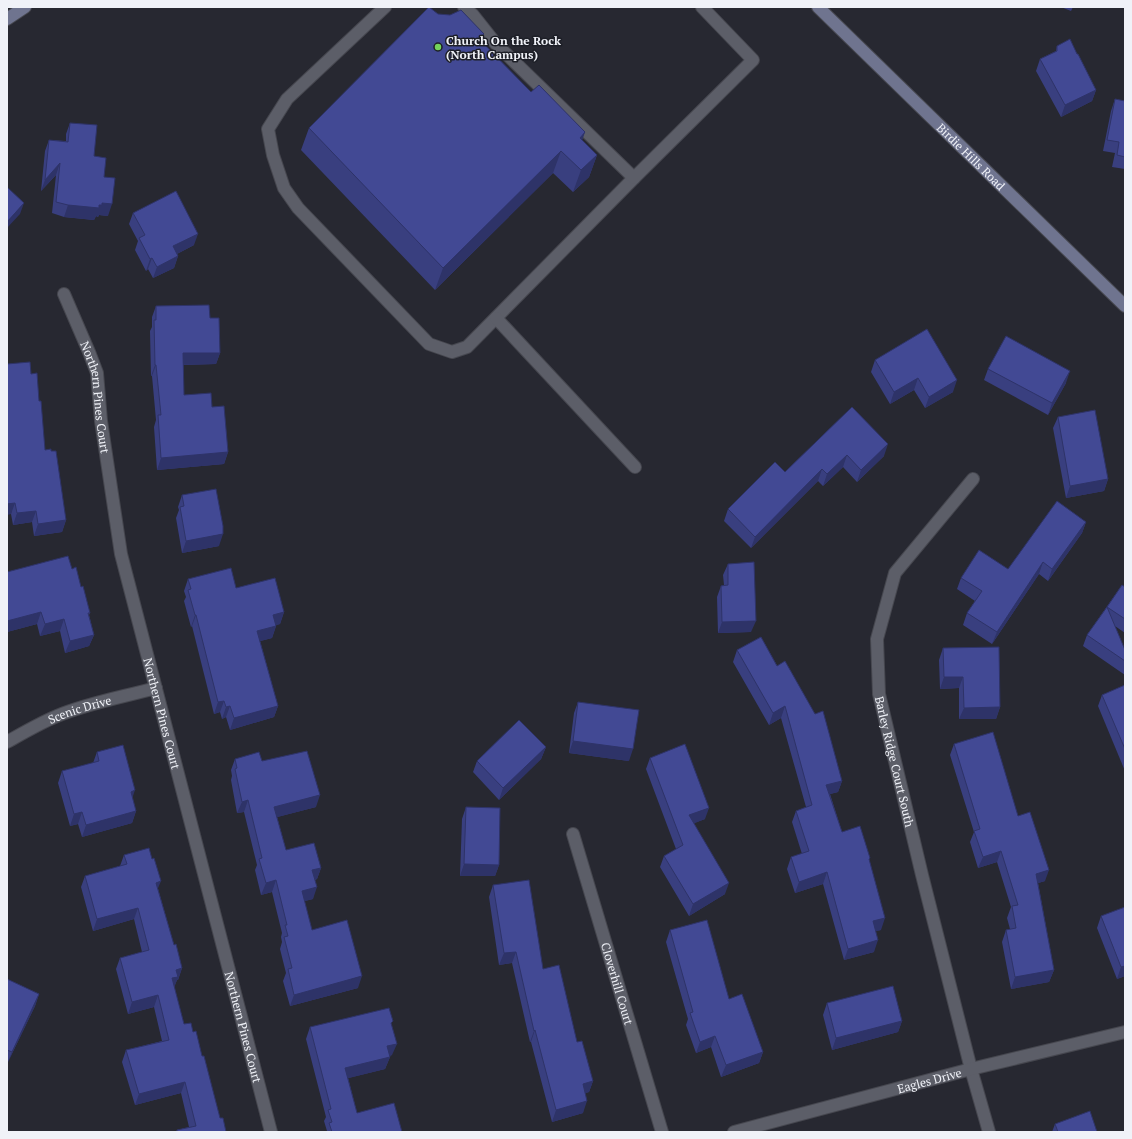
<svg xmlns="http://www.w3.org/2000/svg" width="1132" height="1139" viewBox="0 0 1132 1139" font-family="'PT Serif',serif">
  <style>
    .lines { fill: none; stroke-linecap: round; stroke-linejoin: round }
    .lane-casing { stroke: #46474f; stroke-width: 14 }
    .street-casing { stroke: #46474f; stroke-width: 14 }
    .secondary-casing { stroke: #46474f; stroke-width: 14 }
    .lane { stroke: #5c5e68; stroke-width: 12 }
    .street { stroke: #5c5e68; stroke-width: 12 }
    .secondary { stroke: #6f748f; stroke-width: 12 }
    .wall { fill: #393f7f }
    .shaded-wall { fill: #2e3368 }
    .building { fill: #424994; stroke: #2e3368 }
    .poi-dot { fill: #74d25b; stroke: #1d1f27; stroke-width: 1.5 }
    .labels { text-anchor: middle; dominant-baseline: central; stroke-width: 3; stroke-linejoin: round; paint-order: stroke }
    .poi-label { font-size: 12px; font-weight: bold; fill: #f0f2f8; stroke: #1d1f27; text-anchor: start }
    .street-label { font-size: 12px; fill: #f0f2f8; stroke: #1d1f27 }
  </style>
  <rect width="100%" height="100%" fill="#272831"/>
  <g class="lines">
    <g class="lane-casing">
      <g id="lane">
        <path d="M 385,7 L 287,99 L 268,129 L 273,155 L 284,188 L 298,208 L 429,344 L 452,352 L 467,347 L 634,178"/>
        <path d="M 464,7 L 473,15 L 496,44 L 634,178 L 753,60 L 702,7"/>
        <path d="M 496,318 L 635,467"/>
      </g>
    </g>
    <g class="street-casing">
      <g id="street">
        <path id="s1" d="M 64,294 L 89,352 L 97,373 L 101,421 L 121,554 L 271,1132"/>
        <path id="s2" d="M 973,479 L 895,573 L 877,639 L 879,694 L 922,875 L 971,1069 L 989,1132"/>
        <path id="s3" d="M 7,742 C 23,733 40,723 57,716 C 88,703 123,697 156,688"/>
        <path id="s4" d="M 573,834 L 662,1132"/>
        <path id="s5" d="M 734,1132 L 971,1069 L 1125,1032"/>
      </g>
    </g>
    <g class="secondary-casing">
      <g id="secondary">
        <path id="s6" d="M 818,7 L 1125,306"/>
        <path d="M 7,19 L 25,7"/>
      </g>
    </g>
    <use href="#lane" class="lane"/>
    <use href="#street" class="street"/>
    <use href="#secondary" class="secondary"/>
  </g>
  <g class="wall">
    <path d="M 1061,7 L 1073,7 L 1071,11 Z"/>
    <path d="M 438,14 L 484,34 L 481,41 L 531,92 L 585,132 L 582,140 L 597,155 L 589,177 L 573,192 L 553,173 L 435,290 L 301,150 L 309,128 Z"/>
    <path d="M 1057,46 L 1096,90 L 1092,101 L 1061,117 L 1036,71 L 1040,59 L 1056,51 Z"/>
    <path d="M 1115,99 L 1125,101 L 1125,169 L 1112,167 L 1115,153 L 1103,151 L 1111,111 Z"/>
    <path d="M 70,123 L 94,156 L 104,177 L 108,216 L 99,215 L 98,217 L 96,216 L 94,220 L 64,217 L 52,213 L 56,175 L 41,191 L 45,151 L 49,140 L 66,141 L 66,134 Z"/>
    <path d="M 133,213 L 194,245 L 177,254 L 178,256 L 174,268 L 153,278 L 148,269 L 146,271 L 135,250 L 138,241 L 129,224 Z"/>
    <path d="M 156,306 L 210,318 L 220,353 L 216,364 L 183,365 L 184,395 L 212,407 L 228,452 L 224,464 L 157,470 L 154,427 L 156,420 L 152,376 L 151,376 L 150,331 L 152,327 L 152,317 Z"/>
    <path d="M 875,360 L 953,392 L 925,408 L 914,390 L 890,404 L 871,372 Z"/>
    <path d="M 988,369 L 1066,383 L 1048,415 L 984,380 Z"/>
    <path d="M 31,374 L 39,401 L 45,450 L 66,520 L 62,532 L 34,536 L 32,522 L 13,525 L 11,514 Z"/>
    <path d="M 852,407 L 884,456 L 857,482 L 843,467 L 823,486 L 818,481 L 751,548 L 724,521 L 728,509 L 785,472 Z"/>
    <path d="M 1058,417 L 1108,479 L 1104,491 L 1066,498 L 1053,428 Z"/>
    <path d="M 182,495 L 219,546 L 182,553 L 176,518 L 179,510 L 178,507 Z"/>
    <path d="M 1086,522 L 1082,533 L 1048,581 L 1039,574 L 992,644 L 963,625 L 967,613 L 975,601 L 957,589 L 961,578 L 1008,569 Z"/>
    <path d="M 728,564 L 751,632 L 718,633 L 717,597 L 721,586 L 724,585 L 723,575 Z"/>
    <path d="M 72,569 L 81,587 L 90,613 L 89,615 L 94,635 L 89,646 L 65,653 L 60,631 L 40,636 L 37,624 L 7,632 L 7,572 Z"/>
    <path d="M 188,579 L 236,588 L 284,612 L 280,624 L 276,625 L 276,626 L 272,638 L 260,641 L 278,706 L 274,717 L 230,730 L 226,717 L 222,719 L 220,712 L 214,714 L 192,626 L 191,627 L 184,601 L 186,597 L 184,591 Z"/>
    <path d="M 1122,585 L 1125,587 L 1125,633 L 1115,626 L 1125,650 L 1125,675 L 1083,646 L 1087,635 Z"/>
    <path d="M 761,637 L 842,781 L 838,792 L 830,794 L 842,832 L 869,861 L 881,930 L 875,931 L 874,952 L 844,960 L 823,884 L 795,893 L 787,869 L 791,857 L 802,854 L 792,822 L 796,811 L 806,807 L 781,718 L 769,725 L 733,662 L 737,650 Z"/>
    <path d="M 943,648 L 1000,707 L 996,719 L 959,719 L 959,688 L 940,689 L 939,660 Z"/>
    <path d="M 1125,685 L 1125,771 L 1098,706 L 1102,695 Z"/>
    <path d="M 578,702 L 629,761 L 569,753 L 574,713 Z"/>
    <path d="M 954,744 L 1018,816 L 1045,881 L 1038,883 L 1054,970 L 1049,982 L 1011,989 L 1002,942 L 1006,930 L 1010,929 L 1007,918 L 1011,907 L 997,862 L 978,868 L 970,842 L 974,832 L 950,755 Z"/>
    <path d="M 546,747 L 541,759 L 499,800 L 473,772 L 477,761 Z"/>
    <path d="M 97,752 L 132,798 L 136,811 L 132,823 L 82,837 L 78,824 L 70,826 L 58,783 L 62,771 L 93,763 Z"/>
    <path d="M 650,758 L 705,819 L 694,823 L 725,894 L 689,916 L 660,867 L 664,856 L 676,849 L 646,769 Z"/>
    <path d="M 235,759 L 262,761 L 316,807 L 277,817 L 286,850 L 321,868 L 317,879 L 315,880 L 313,899 L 304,901 L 312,930 L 358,988 L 290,1006 L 283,981 L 286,973 L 280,949 L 282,942 L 281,937 L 282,933 L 272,892 L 261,895 L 255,870 L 257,865 L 244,812 L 237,813 L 231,780 L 232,776 L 231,770 Z"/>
    <path d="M 466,807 L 499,865 L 495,876 L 460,876 L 462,819 Z"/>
    <path d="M 124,855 L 158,889 L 174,945 L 182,968 L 178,980 L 177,980 L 174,987 L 184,1024 L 193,1032 L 202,1056 L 220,1118 L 226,1132 L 176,1132 L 177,1130 L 189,1127 L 181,1093 L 135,1105 L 122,1062 L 126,1050 L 162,1041 L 154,1007 L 128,1014 L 116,969 L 120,958 L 142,952 L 134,919 L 93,931 L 81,887 L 85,876 L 120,866 Z"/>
    <path d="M 493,885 L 543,969 L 577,1042 L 593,1081 L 589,1092 L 585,1093 L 583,1113 L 552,1122 L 531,1042 L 530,1042 L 512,963 L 499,965 L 489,897 Z"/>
    <path d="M 1101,916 L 1125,976 L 1117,979 L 1097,928 Z"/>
    <path d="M 670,930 L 729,999 L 763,1052 L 759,1063 L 721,1077 L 711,1047 L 696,1053 L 686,1025 L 688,1019 L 666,942 Z"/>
    <path d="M 7,979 L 39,994 L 35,1006 L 7,1064 Z"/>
    <path d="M 827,1003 L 902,1021 L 898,1032 L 832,1050 L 823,1015 Z"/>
    <path d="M 391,1025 L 392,1055 L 389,1056 L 390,1057 L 385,1069 L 348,1078 L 357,1113 L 402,1132 L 326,1132 L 327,1131 L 324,1121 L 326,1117 L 306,1039 L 310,1027 Z"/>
    <path d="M 1055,1124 L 1097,1132 L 1052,1132 Z"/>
  </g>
  <g class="shaded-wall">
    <path d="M 484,34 L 476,56 L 479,39 Z"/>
    <path d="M 1096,90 L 1092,101 L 1061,117 L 1065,105 Z"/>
    <path d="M 585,132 L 577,154 L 580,138 Z"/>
    <path d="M 561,151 L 553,173 L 435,290 L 443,268 Z"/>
    <path d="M 597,155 L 589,177 L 573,192 L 581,170 Z"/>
    <path d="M 60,163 L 56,175 L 41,191 L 45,180 Z"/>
    <path d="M 24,203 L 20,214 L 7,228 L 7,222 Z"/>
    <path d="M 102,203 L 112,204 L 108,216 L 99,215 L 98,217 L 96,216 L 94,220 L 64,217 L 68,205 Z"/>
    <path d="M 198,234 L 194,245 L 169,258 L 173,246 Z"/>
    <path d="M 178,256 L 174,268 L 153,278 L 157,267 Z"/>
    <path d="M 152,258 L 148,269 L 146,271 L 150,259 Z"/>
    <path d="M 183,353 L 220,353 L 216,364 L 178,365 Z"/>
    <path d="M 155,365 L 156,365 L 152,376 L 151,376 Z"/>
    <path d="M 1070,371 L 1066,383 L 1048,415 L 1052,403 Z"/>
    <path d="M 918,378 L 914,390 L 890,404 L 894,392 Z"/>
    <path d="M 957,380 L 953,392 L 925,408 L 929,397 Z"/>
    <path d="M 888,444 L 884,456 L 857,482 L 861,470 Z"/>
    <path d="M 228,452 L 224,464 L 157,470 L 161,458 Z"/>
    <path d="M 847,455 L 843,467 L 823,486 L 827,474 Z"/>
    <path d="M 822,469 L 818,481 L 751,548 L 755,537 Z"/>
    <path d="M 1108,479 L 1104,491 L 1066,498 L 1070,486 Z"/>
    <path d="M 15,503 L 11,514 L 7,515 L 7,504 Z"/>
    <path d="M 36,511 L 32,522 L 13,525 L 17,513 Z"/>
    <path d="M 66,520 L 62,532 L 34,536 L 38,524 Z"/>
    <path d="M 1086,522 L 1082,533 L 1048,581 L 1052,569 Z"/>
    <path d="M 223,534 L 219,546 L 182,553 L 186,541 Z"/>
    <path d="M 1043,562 L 1039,574 L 992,644 L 997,632 Z"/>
    <path d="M 41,612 L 37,624 L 7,632 L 7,621 Z"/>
    <path d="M 284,612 L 280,624 L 269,627 L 273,615 Z"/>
    <path d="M 195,615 L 196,615 L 192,626 L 191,627 Z"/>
    <path d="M 64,619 L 60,631 L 40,636 L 45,624 Z"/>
    <path d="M 756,621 L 751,632 L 718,633 L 722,622 Z"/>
    <path d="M 276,626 L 272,638 L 253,643 L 257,631 Z"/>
    <path d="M 94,635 L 89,646 L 65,653 L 70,641 Z"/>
    <path d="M 944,677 L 963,677 L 959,688 L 940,689 Z"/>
    <path d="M 224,701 L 220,712 L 214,714 L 218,702 Z"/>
    <path d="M 230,706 L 226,717 L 222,719 L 226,707 Z"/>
    <path d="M 278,706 L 274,717 L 230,730 L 234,718 Z"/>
    <path d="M 785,706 L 781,718 L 769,725 L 773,713 Z"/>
    <path d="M 1000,707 L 996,719 L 959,719 L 964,708 Z"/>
    <path d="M 573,741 L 633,749 L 629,761 L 569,753 Z"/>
    <path d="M 546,747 L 541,759 L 499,800 L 503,788 Z"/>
    <path d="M 842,781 L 838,792 L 822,796 L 826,785 Z"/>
    <path d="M 135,790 L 131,802 L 131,792 Z"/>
    <path d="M 320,795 L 316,807 L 270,819 L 274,807 Z"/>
    <path d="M 248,800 L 244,812 L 237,813 L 242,802 Z"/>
    <path d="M 709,808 L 705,819 L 685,827 L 689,815 Z"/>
    <path d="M 136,811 L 132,823 L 82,837 L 86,825 Z"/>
    <path d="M 82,812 L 78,824 L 70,826 L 74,814 Z"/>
    <path d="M 1001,851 L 997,862 L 978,868 L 983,857 Z"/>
    <path d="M 464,864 L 499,865 L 495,876 L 460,876 Z"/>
    <path d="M 321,868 L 317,879 L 308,881 L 312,870 Z"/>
    <path d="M 1049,870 L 1045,881 L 1032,885 L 1036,874 Z"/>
    <path d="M 827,872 L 823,884 L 795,893 L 799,882 Z"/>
    <path d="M 276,880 L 272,892 L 261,895 L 266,883 Z"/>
    <path d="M 161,881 L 156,893 L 156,883 Z"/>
    <path d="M 729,883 L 725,894 L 689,916 L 693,904 Z"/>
    <path d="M 317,887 L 313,899 L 298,903 L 302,891 Z"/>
    <path d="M 138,908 L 134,919 L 93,931 L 97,919 Z"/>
    <path d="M 885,918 L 881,930 L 868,933 L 873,921 Z"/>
    <path d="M 878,940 L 874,952 L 844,960 L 848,949 Z"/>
    <path d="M 516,952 L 512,963 L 499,965 L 504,953 Z"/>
    <path d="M 1125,966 L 1125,976 L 1117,979 L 1121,967 Z"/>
    <path d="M 182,968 L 178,980 L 177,980 L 174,988 L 172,978 L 176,970 Z"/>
    <path d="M 1054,970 L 1049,982 L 1011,989 L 1015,977 Z"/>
    <path d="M 362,976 L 358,988 L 290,1006 L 294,995 Z"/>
    <path d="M 39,994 L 35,1006 L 7,1064 L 12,1052 Z"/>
    <path d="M 158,995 L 154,1007 L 128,1014 L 132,1002 Z"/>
    <path d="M 902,1021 L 898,1032 L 832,1050 L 836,1038 Z"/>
    <path d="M 535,1030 L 531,1042 L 530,1042 L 534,1031 Z"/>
    <path d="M 715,1036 L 711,1047 L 696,1053 L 700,1042 Z"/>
    <path d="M 397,1044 L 392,1055 L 383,1058 L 387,1046 Z"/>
    <path d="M 763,1052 L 759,1063 L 721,1077 L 726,1065 Z"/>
    <path d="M 390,1057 L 385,1069 L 341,1080 L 345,1068 Z"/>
    <path d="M 593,1081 L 589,1092 L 579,1095 L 583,1084 Z"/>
    <path d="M 185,1082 L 181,1093 L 135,1105 L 139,1094 Z"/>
    <path d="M 587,1101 L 583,1113 L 552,1122 L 556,1110 Z"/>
  </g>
  <g class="building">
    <path d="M 429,7 L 438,14 L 450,15 L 461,10 L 484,34 L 479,39 L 531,92 L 539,85 L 585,132 L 580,138 L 597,155 L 581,170 L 561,151 L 443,268 L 309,128 Z"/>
    <path d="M 1070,39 L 1077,54 L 1078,54 L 1096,90 L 1065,105 L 1040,59 L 1057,51 L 1057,46 Z"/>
    <path d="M 1115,99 L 1125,101 L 1125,157 L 1117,155 L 1119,142 L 1107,140 Z"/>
    <path d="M 70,123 L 97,125 L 94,156 L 106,158 L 104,177 L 115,178 L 112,204 L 102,203 L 102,205 L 99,205 L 99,208 L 68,205 L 56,202 L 60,163 L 45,180 L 49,140 L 68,142 Z"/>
    <path d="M 7,187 L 24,203 L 7,222 Z"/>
    <path d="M 176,191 L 198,234 L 173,246 L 178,256 L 157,267 L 152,258 L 150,259 L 139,238 L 145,235 L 133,213 Z"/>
    <path d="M 209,305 L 210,318 L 219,318 L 220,353 L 183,353 L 184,395 L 211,393 L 212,407 L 224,406 L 228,452 L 161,458 L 158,415 L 161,415 L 156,365 L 155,365 L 154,320 L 156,320 L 156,306 Z"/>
    <path d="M 927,329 L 957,380 L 929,397 L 918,378 L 894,392 L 875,360 Z"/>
    <path d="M 1006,336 L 1070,371 L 1052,403 L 988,369 Z"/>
    <path d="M 30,362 L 31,374 L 37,373 L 39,401 L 41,401 L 45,450 L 51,449 L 51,451 L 56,451 L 66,520 L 38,524 L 36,511 L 17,513 L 15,503 L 7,504 L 7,364 Z"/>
    <path d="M 852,407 L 888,444 L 861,470 L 847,455 L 827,474 L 822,469 L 755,537 L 728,509 L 775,462 L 785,472 Z"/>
    <path d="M 1095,410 L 1108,479 L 1070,486 L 1058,417 Z"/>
    <path d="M 216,489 L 223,526 L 223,534 L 186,541 L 180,507 L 184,506 L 182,495 Z"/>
    <path d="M 1057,501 L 1086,522 L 1052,569 L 1043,562 L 997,632 L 967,613 L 982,591 L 961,578 L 979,550 L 1008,569 Z"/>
    <path d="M 68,556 L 72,569 L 76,567 L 81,587 L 83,586 L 90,613 L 88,613 L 94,635 L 70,641 L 64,619 L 45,624 L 41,612 L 7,621 L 7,572 Z"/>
    <path d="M 754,562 L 756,621 L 722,622 L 721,586 L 728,585 L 728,564 Z"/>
    <path d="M 231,568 L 236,588 L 275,578 L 284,612 L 273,615 L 276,626 L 257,631 L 278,706 L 234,718 L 230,706 L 226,707 L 224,701 L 218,702 L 196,615 L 195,615 L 188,590 L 191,589 L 188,579 Z"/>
    <path d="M 1122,585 L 1125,587 L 1125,619 L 1107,607 Z"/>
    <path d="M 1107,607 L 1125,650 L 1125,661 L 1087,635 Z"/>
    <path d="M 761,637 L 777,666 L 785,661 L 815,714 L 823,711 L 842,781 L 826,785 L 842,832 L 860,826 L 870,858 L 869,859 L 885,918 L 873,921 L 878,940 L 848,949 L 827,872 L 799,882 L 791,857 L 809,851 L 796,811 L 812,805 L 785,706 L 773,713 L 737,650 Z"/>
    <path d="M 999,647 L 1000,707 L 964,708 L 963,677 L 944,677 L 943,648 Z"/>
    <path d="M 1125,685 L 1125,749 L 1102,695 Z"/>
    <path d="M 578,702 L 639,710 L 633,749 L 573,741 Z"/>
    <path d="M 519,720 L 546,747 L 503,788 L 477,761 Z"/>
    <path d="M 993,732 L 1018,816 L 1030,812 L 1049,870 L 1036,874 L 1054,970 L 1015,977 L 1006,930 L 1016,928 L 1012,906 L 1018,905 L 1001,851 L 983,857 L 974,831 L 980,829 L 954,744 Z"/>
    <path d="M 685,744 L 709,808 L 689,815 L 729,883 L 693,904 L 664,856 L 683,845 L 650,758 Z"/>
    <path d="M 123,745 L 135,790 L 131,792 L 136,811 L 86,825 L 82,812 L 74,814 L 62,771 L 99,761 L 97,752 Z"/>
    <path d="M 307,751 L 320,795 L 274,807 L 286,850 L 314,843 L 321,868 L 312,870 L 317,887 L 302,891 L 312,930 L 347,920 L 362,976 L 294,995 L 288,969 L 292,968 L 284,937 L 288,936 L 285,925 L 287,925 L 276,880 L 266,883 L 259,859 L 262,858 L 248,800 L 242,802 L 235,769 L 237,768 L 235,759 L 259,752 L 262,761 Z"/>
    <path d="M 466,807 L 500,808 L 499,865 L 464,864 Z"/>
    <path d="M 149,848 L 152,859 L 154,858 L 161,881 L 156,883 L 174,945 L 176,944 L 182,968 L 176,970 L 178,977 L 172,978 L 184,1024 L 191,1023 L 193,1032 L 196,1031 L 202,1056 L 204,1056 L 220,1118 L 223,1118 L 226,1132 L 177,1132 L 177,1130 L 196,1126 L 185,1082 L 139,1094 L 126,1050 L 169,1040 L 158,995 L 132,1002 L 120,958 L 149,950 L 138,908 L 97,919 L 85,876 L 127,864 L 124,855 Z"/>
    <path d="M 529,880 L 543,969 L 559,965 L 577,1042 L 582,1041 L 593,1081 L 583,1084 L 587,1101 L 556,1110 L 535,1030 L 534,1031 L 516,952 L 504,953 L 493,885 Z"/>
    <path d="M 1125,907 L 1125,966 L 1121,967 L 1101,916 Z"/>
    <path d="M 707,920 L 729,999 L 742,994 L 763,1052 L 726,1065 L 715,1036 L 700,1042 L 690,1013 L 693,1012 L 670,930 Z"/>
    <path d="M 7,979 L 39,994 L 12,1052 L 7,1050 Z"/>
    <path d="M 893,986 L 902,1021 L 836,1038 L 827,1003 Z"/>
    <path d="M 389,1008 L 393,1021 L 391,1023 L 397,1044 L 387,1046 L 390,1057 L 345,1068 L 357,1113 L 394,1103 L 402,1132 L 332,1132 L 329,1123 L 332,1122 L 328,1110 L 331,1109 L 310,1027 Z"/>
    <path d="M 1090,1111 L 1097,1132 L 1058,1132 L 1055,1124 Z"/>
  </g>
  <circle class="poi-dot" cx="438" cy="47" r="4"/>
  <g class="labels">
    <g class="poi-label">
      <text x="446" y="40">Church On the Rock<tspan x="446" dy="14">(North Campus)</tspan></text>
    </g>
    <g class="street-label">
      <text stroke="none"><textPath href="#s6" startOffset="214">Birdie Hills Road</textPath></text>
      <text stroke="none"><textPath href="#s1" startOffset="109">Northern Pines Court</textPath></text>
      <text stroke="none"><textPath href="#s3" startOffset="80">Scenic Drive</textPath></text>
      <text stroke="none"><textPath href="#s1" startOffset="433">Northern Pines Court</textPath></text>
      <text stroke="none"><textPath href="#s2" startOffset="315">Barley Ridge Court South</textPath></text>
      <text stroke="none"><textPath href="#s4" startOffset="156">Cloverhill Court</textPath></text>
      <text stroke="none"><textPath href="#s1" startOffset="757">Northern Pines Court</textPath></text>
      <text stroke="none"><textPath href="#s5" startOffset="202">Eagles Drive</textPath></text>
    </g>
  </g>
  <rect width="1132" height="1139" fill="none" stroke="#f0f2f8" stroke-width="16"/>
</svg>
